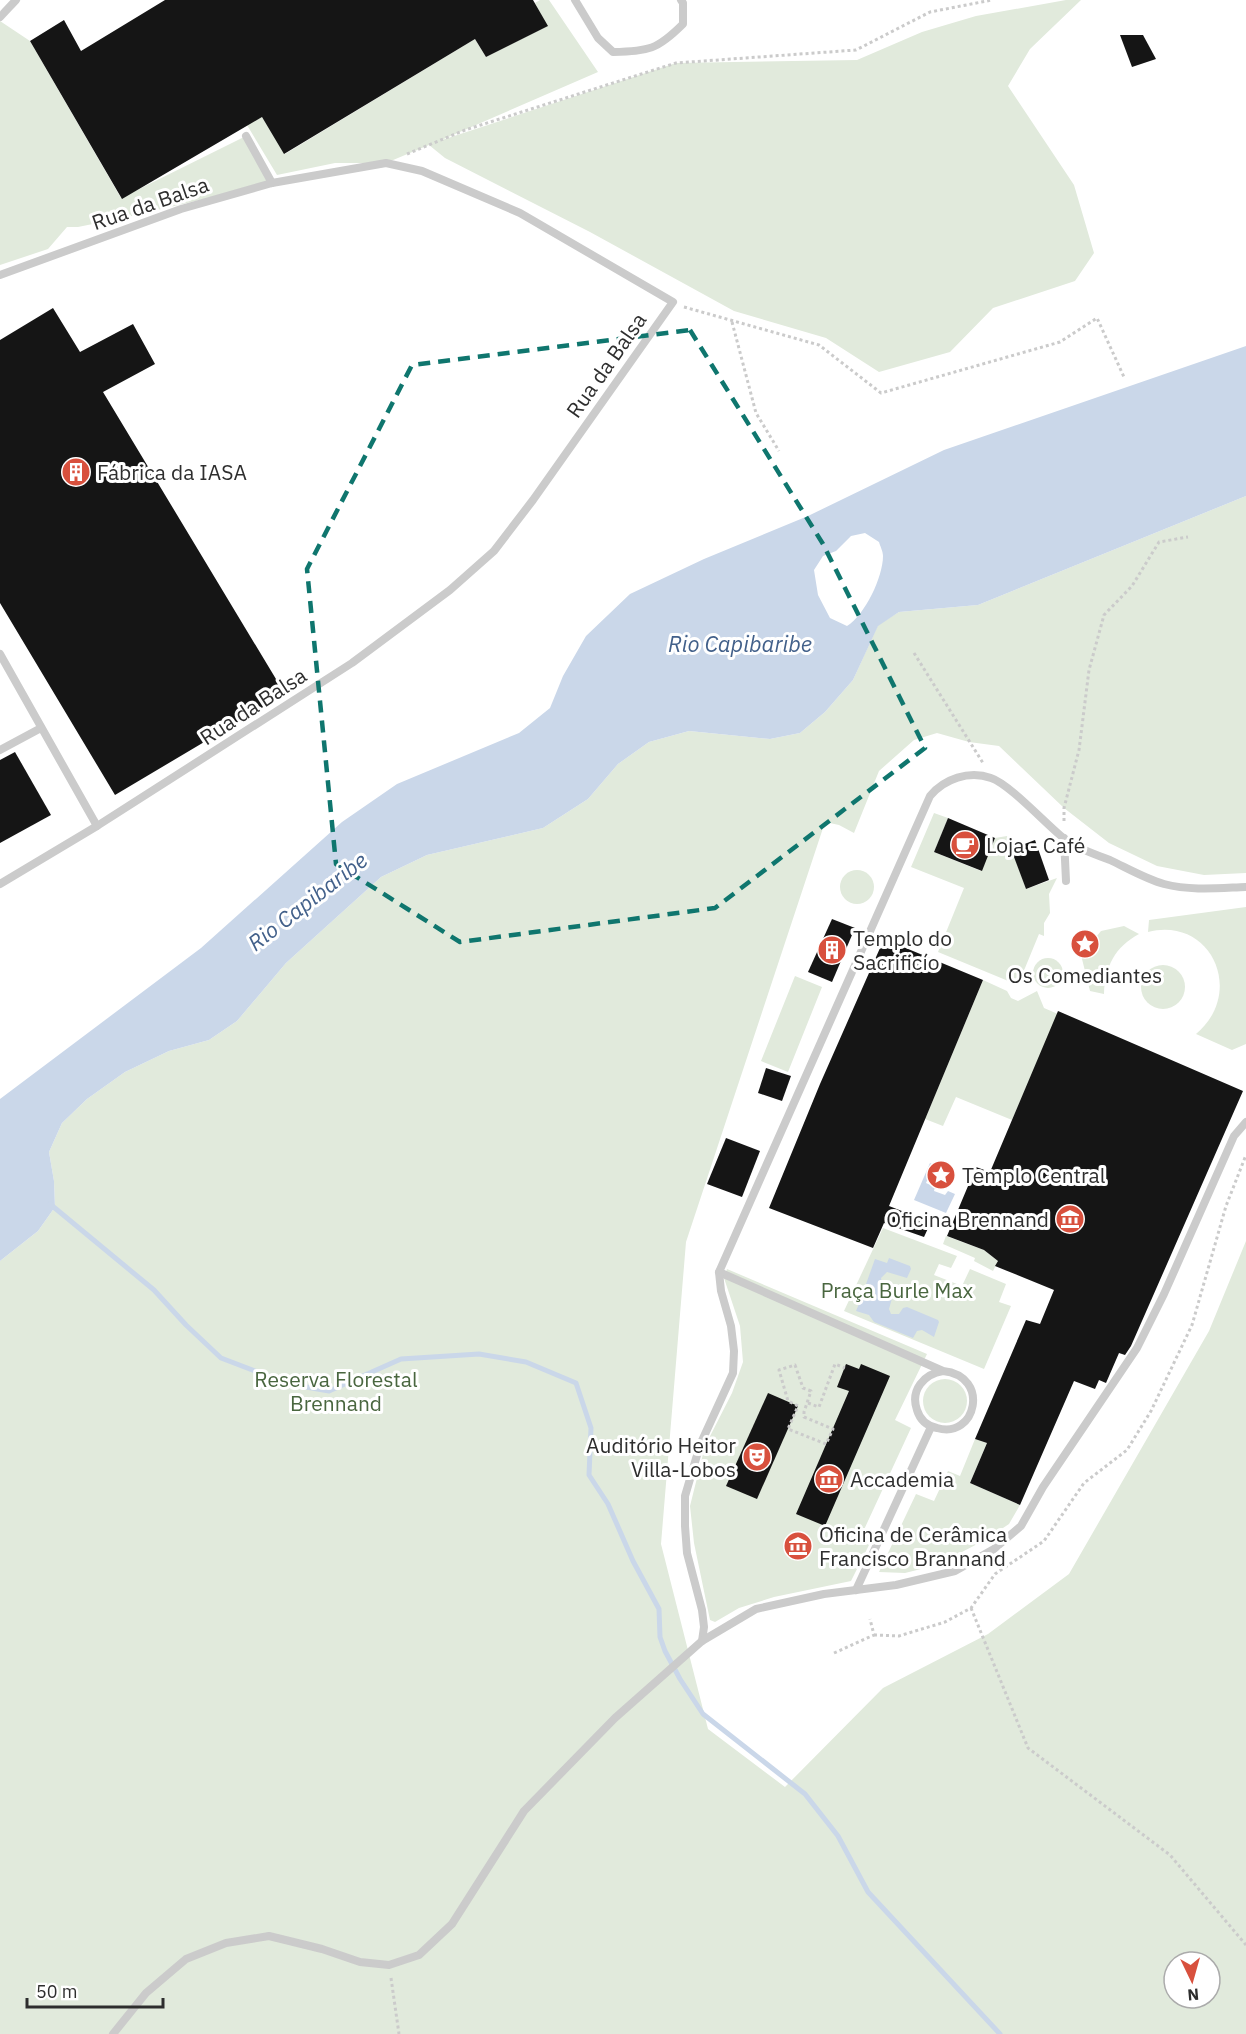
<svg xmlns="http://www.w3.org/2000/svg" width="1246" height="2034" viewBox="0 0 1246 2034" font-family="'IBM Plex Sans',sans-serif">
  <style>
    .green { fill: #e1eadc; fill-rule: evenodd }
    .water { fill: #cad7e9; fill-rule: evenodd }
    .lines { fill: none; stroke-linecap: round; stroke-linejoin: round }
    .stream { stroke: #cad7e9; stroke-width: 5 }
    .building { fill: #151515 }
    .path { stroke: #cbcbcb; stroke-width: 3; stroke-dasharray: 3 3; stroke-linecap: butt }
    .lane { stroke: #cbcbcb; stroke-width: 8 }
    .marked { fill: none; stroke: #0f766e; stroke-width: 4.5; stroke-dasharray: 12 8; stroke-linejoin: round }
    .labels { text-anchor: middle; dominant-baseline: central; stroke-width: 6; stroke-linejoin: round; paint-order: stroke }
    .street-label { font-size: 21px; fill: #2e2e2e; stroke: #fff }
    .poi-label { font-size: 21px; fill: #2e2e2e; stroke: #fff; text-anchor: start }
    .park-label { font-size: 21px; fill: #49663f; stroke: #fff }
    .water-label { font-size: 22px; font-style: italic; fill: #42608a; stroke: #fff }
  </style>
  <rect width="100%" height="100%" fill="#fff"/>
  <g class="green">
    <path d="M 540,0 L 549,0 L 598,72 L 439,141 L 676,63 L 857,60 L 922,32 L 976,16 L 1066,0 L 1081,0 L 1030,49 L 1008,86 L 1074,185 L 1094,253 L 1075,281 L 993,308 L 950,352 L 879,372 L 826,338 L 734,311 L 590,232 L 445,158 L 429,145 L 386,163 L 335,163 L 277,175 L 247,125 L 262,117 L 285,154 L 475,39 L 486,57 L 547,26 L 535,3 Z"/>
    <path d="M 0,21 L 30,41 L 121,198 L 246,136 L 272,183 L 132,216 L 78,227 L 67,227 L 48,249 L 0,265 Z"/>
    <path d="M 1246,496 L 1246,873 L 1204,875 L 1157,866 L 1109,843 L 1064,808 L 999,746 L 969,742 L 937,733 L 914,740 L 879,771 L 854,833 L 839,825 L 825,822 L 686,1242 L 661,1544 L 708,1729 L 785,1787 L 883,1688 L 988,1634 L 1069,1574 L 1209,1331 L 1246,1241 L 1246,2034 L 0,2034 L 0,1261 L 38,1231 L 55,1207 L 54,1181 L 49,1152 L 62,1123 L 87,1099 L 125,1072 L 169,1051 L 209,1040 L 237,1021 L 286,963 L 381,877 L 427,855 L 543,828 L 588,799 L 618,764 L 649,742 L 689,731 L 770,739 L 800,733 L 825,712 L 853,680 L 878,625 L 899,612 L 978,605 ZM 1174,1962 L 1210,1962 L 1210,1998 L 1174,1998 Z"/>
    <path d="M 934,813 L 948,818 L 934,852 L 981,871 L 995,838 L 1007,836 L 1026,889 L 1057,878 L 1049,894 L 1050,913 L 1044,923 L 1044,936 L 1039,934 L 1018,985 L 938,952 L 964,888 L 911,867 Z"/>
    <circle cx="857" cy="887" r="17"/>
    <path d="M 1246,907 L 1246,1044 L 1232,1050 L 1196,1034 C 1246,992 1211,916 1148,932 L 1149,920 Z"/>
    <path d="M 1124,926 L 1139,934 C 1115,947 1105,966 1104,994 L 1090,991 L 1081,955 L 1101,931 Z"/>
    <circle cx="1048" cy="973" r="15"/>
    <circle cx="1163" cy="987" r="22"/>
    <path d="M 795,976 L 822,987 L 788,1072 L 761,1061 Z"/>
    <path d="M 983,980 L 1007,991 L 1011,998 L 1018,1001 L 1037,991 L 1044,1008 L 1058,1014 L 1012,1120 L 956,1097 L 943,1126 L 925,1119 Z"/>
    <path d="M 883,1228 L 957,1256 L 951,1268 L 939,1264 L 934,1275 L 962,1286 L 970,1269 L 1006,1284 L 999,1302 L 1011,1306 L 984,1369 L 844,1311 Z"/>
    <path d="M 946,1236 L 984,1250 L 998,1261 L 993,1271 L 974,1261 L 975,1258 L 943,1244 Z"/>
    <path d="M 727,1269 L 927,1354 L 895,1420 L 911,1428 L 862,1534 L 872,1539 L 851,1581 L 774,1597 L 739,1608 L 715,1622 L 710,1620 L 694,1543 L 690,1506 L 705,1446 L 732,1393 L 743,1362 L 740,1326 L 724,1278 Z"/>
    <circle cx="945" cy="1401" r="22"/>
    <path d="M 975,1439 L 987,1443 L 970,1483 L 1020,1505 L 1009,1524 L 985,1540 L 937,1565 L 905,1573 L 879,1572 L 916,1494 L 934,1501 L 948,1471 L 960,1476 Z"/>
  </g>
  <g class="water">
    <path d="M 1246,346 L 1246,496 L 978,605 L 899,612 L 878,626 L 853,680 L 825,712 L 800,733 L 770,739 L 689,731 L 649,742 L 618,764 L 588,799 L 543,828 L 427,855 L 381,877 L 286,963 L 237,1021 L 209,1040 L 169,1051 L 125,1072 L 87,1099 L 62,1123 L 49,1152 L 54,1181 L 55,1207 L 38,1231 L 0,1261 L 0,1099 L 201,948 L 342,822 L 397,784 L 519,733 L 550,708 L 563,676 L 586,636 L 630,594 L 704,559 L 808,516 L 944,450 ZM 865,533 L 879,542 C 880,546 883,551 883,556 C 883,577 865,615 847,626 L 830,618 L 818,595 L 814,570 L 823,556 L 836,551 L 851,536 Z"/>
    <path d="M 930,1163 L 934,1165 L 926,1183 L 935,1187 L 934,1191 L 945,1195 L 948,1191 L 955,1194 L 946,1213 L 914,1200 Z"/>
    <path d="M 889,1258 L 910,1266 L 911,1269 L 907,1278 L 887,1272 L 881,1278 L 883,1289 L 893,1295 L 889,1309 L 891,1314 L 899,1314 L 903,1308 L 907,1307 L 938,1320 L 939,1322 L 934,1337 L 922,1330 L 917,1331 L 913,1338 L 874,1322 L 869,1315 L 856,1311 L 862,1297 L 869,1299 L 874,1296 L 874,1291 L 866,1284 L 875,1259 L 887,1263 Z"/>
  </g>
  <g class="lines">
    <path class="stream" d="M 50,1204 L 154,1290 L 186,1325 L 221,1358 L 289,1384 L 329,1391 L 401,1359 L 479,1354 L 526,1362 L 576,1383 L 591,1428 L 589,1475 L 608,1504 L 633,1561 L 659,1609 L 660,1637 L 665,1651 L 680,1679 L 703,1714 L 805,1794 L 838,1836 L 868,1892 L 1000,2034"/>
  </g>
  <g class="building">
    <path d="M 165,0 L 533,0 L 548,26 L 486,57 L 475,39 L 284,154 L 262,117 L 122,199 L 30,41 L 64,20 L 81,51 Z"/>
    <path d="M 1120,35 L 1143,35 L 1156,59 L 1132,67 Z"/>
    <path d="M 53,308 L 80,352 L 133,324 L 155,364 L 103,392 L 285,694 L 115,795 L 0,603 L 0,340 Z"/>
    <path d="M 15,752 L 51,815 L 0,843 L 0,760 Z"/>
    <path d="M 948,818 L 995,838 L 982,871 L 934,852 Z"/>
    <path d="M 1035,840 L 1049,880 L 1026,889 L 1011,849 Z"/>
    <path d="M 832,919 L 855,928 L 832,982 L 808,972 Z"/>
    <path d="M 884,939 L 983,980 L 889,1206 L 907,1213 L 906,1215 L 930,1224 L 924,1237 L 884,1223 L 873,1248 L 769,1208 L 820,1084 Z"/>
    <path d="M 1058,1011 L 1243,1091 L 1131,1346 L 1125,1355 L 1119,1353 L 1106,1383 L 1099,1380 L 1095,1389 L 1074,1381 L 1020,1505 L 970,1483 L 987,1443 L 975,1439 L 1026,1320 L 1040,1324 L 1054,1290 L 995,1266 L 998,1261 L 984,1250 L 947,1236 L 976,1167 L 990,1172 Z"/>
    <path d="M 766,1068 L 791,1076 L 782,1101 L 758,1093 Z"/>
    <path d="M 726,1138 L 760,1151 L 742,1197 L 707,1184 Z"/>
    <path d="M 846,1364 L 859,1369 L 861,1364 L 890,1376 L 825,1526 L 796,1514 L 849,1391 L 837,1387 Z"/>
    <path d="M 768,1393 L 798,1406 L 757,1499 L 726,1486 Z"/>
  </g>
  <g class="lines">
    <g class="path">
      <path d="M 407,154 L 465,130 L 676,63 L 856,50 L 930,12 L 992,0"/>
      <path d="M 684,307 L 819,345 L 881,393 L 1060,342 L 1097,318 L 1124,377"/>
      <path d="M 732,322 L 756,413 L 779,451"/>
      <path d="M 914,653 L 983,763"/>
      <path d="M 1064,821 L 1064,808 L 1079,750 L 1089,670 L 1104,615 L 1132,586 L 1159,542 L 1188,537"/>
      <path d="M 795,1365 L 803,1388 L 811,1391 L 804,1412 L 804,1417 L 833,1429 L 826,1444 L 788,1429 L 798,1406 L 788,1401 L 779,1370 Z"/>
      <path d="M 808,1403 L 819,1407 L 835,1364 L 845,1368"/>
      <path d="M 971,1608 L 1028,1748 L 1170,1855 L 1246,1945"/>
      <path d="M 874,1635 L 899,1636 L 945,1622 L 971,1608 L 995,1574 L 1044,1541 L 1084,1483 L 1127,1450 L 1151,1411 L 1192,1325 L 1226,1206 L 1246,1155"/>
      <path d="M 834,1653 L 874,1635 L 870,1619"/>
      <path d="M 391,1978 L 399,2034"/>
    </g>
    <g class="lane">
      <path d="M 575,0 L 598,38 L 613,52 C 649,51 657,50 683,24 L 683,3 L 681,0"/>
      <path d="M 0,17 L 16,0"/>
      <path d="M 246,136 L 272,183"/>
      <path d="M 0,275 L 181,209 L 272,183 L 386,163 L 422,171 L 520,213 L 673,302 L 533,500 L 494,551 L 450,590 L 352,663 L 97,826 L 0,884"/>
      <path d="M 0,654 L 97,826"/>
      <path d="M 0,750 L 41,728"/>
      <path d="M 1064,838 L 1066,881"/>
      <path d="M 719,1272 L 943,1371 C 991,1376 976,1440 937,1428 C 927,1426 920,1420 917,1410 C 910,1390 924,1374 943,1371"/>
      <path d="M 856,1590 L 931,1427"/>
      <path d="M 702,1641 L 704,1627 L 702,1610 L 687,1553 L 685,1526 L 685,1496 L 700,1445 L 733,1373 L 734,1351 L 731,1326 L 721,1291 L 719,1272 L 930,796 C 944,779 969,770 991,778 C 1009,784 1044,822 1061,836 C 1074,847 1094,854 1110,860 C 1127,868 1146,879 1164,884 C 1191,891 1219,888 1246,887"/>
      <path d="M 113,2034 L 146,1993 L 186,1959 L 226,1943 L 269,1936 L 322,1949 L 360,1962 L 389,1965 L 419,1955 L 452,1924 L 524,1811 L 615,1718 L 702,1641 L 756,1609 L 824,1594 L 896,1585 L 955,1571 L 994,1549 L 1021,1526 L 1043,1487 L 1137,1348 L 1164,1294 L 1234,1136 L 1246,1122"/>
    </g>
  </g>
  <path class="marked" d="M 690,330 L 823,544 L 925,748 L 715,908 L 460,942 L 336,864 L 307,569 L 412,365 Z"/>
  <defs>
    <g id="building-disc" transform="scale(1.5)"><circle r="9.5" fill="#d8503d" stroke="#fff"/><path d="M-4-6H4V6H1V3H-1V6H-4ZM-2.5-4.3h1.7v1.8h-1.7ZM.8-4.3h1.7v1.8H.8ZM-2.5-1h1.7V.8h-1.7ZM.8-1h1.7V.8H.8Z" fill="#fff"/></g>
    <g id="cafe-disc" transform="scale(1.5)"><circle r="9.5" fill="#d8503d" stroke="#fff"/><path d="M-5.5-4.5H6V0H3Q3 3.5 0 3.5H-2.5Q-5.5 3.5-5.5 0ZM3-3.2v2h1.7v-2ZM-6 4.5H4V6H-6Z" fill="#fff"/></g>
    <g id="sight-disc" transform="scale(1.5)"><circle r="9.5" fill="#d8503d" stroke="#fff"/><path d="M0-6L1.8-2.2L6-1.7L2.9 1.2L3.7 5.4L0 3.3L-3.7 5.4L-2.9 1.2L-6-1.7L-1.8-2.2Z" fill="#fff"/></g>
    <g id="museum-disc" transform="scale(1.5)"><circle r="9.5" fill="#d8503d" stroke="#fff"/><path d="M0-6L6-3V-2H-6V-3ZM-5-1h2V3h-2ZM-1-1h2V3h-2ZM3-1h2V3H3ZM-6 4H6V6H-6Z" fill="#fff"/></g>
    <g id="theatre-disc" transform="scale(1.5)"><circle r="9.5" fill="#d8503d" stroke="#fff"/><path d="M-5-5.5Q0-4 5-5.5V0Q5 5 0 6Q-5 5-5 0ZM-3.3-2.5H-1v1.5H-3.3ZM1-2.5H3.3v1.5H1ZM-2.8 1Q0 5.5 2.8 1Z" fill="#fff"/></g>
  </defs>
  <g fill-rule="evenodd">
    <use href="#building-disc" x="76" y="472"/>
    <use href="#cafe-disc" x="965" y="845"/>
    <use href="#sight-disc" x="1085" y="944"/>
    <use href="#building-disc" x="832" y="950"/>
    <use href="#sight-disc" x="941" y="1175"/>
    <use href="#museum-disc" x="1070" y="1219"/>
    <use href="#theatre-disc" x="757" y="1457"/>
    <use href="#museum-disc" x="829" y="1479"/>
    <use href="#museum-disc" x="798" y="1546"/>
  </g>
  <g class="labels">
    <g class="street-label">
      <text transform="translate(150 203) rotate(-19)">Rua da Balsa</text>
      <text transform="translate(606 365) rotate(-55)">Rua da Balsa</text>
      <text transform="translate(253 706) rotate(-33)">Rua da Balsa</text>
    </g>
    <g class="poi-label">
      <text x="97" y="472">Fábrica da IASA</text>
      <text x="986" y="845">Loja - Café</text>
      <text x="853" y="938">Templo do<tspan x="853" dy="24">Sacrificío</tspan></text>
      <text x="1085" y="975" text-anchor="middle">Os Comediantes</text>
      <text x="962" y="1175">Templo Central</text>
      <text x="1049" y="1219" text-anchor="end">Oficina Brennand</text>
      <text x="736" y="1445" text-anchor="end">Auditório Heitor<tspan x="736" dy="24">Villa-Lobos</tspan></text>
      <text x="850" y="1479">Accademia</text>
      <text x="819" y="1534">Oficina de Cerâmica<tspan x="819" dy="24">Francisco Brannand</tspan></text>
    </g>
    <g class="park-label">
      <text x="897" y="1290">Praça Burle Max</text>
      <text x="336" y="1379">Reserva Florestal<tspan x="336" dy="24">Brennand</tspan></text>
    </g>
    <g class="water-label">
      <text x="740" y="643">Rio Capibaribe</text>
      <text transform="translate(307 901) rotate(-38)">Rio Capibaribe</text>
    </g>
  </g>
  <g transform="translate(1192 1980) rotate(175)"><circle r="28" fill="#ffffff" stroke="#ababab" stroke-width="1.5"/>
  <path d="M0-4.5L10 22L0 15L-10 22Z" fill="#d8503d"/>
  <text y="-9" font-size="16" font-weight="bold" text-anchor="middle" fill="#2e2e2e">N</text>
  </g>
  <path d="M27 1998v9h136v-9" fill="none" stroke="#2e2e2e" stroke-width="3"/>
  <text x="36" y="1998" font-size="18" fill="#2e2e2e" stroke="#ffffff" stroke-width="4.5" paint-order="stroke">50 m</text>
</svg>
